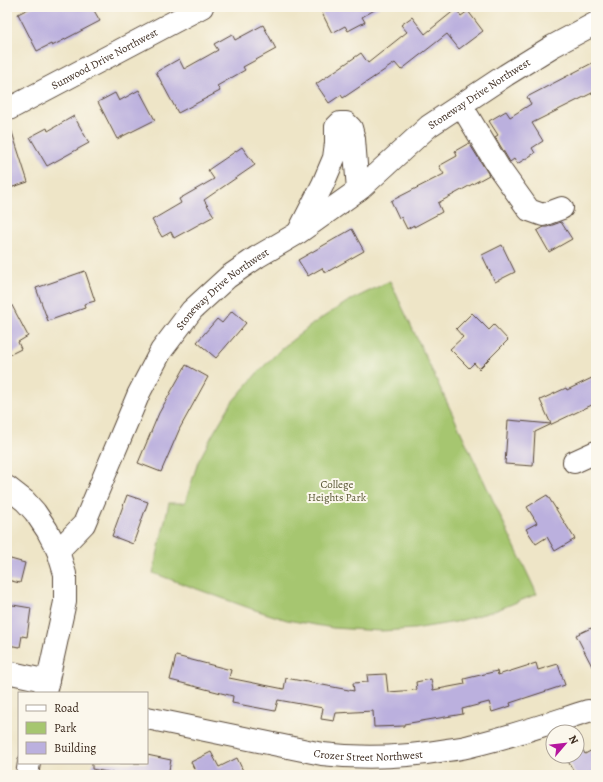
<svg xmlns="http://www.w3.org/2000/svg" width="603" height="782" viewBox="0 0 603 782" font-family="Alegreya,serif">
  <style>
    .green { fill: #a6c66f; stroke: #707846 }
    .building { fill: #bbb0de }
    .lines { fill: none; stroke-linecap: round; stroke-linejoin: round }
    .minor-casing { stroke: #564637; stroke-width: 24 }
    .minor { stroke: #fff; stroke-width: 22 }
    .labels { text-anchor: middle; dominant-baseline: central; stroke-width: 4; stroke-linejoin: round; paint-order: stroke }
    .street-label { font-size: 11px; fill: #3b2a1e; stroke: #fbf7ec }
    .park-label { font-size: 11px; fill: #5b5936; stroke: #fbf7ec }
  </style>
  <rect width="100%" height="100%" fill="#fbf7ec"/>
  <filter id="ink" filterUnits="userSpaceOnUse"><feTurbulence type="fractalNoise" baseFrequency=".025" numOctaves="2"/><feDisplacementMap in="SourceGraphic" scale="8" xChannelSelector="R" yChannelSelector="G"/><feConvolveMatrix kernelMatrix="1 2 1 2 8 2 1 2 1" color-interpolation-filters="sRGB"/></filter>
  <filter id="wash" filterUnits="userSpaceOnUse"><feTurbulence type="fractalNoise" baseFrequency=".012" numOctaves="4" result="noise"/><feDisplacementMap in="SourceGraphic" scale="16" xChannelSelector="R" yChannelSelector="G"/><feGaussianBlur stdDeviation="0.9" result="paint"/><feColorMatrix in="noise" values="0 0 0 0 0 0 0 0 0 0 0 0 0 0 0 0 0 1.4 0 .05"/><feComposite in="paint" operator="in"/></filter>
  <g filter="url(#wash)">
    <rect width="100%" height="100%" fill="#eee5c7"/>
    <path class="green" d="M 390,281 L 537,594 L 497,610 L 456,622 L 414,629 L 381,631 L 333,628 L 287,620 L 252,609 L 153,573 L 169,503 L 185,503 L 198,462 L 214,432 L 232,402 L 259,371 L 281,349 L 314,323 L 347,302 Z"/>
    <g id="blocks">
      <g class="building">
        <path d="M 32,7 L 92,7 L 100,21 L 52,46 L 51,44 L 37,51 L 18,14 Z"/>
        <path d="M 323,7 L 380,7 L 362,17 L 365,22 L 348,31 L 345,26 L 332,33 L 322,13 L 325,11 Z"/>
        <path d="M 456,9 L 461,16 L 468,11 L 483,31 L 459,49 L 447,34 L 401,70 L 395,63 L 343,98 L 341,95 L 329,103 L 316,84 L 361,53 L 368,63 L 407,32 L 401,25 L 412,17 L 425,34 Z"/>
        <path d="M 263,25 L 276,49 L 243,67 L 245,70 L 217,86 L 220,91 L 178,113 L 156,72 L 179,59 L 184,69 L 218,50 L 214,44 L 232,34 L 235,40 Z"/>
        <path d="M 596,61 L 596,91 L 532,123 L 543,141 L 532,148 L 535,153 L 517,164 L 514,159 L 510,162 L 495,137 L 498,135 L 489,121 L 506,111 L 510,117 L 531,104 L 527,97 Z"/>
        <path d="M 139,90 L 155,120 L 117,139 L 98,102 L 115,93 L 119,101 Z"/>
        <path d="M 74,116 L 89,143 L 47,166 L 30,137 L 47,128 L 48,131 Z"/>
        <path d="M 10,126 L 28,182 L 7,189 L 7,127 Z"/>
        <path d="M 469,143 L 489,175 L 438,203 L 442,212 L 414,227 L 414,225 L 407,229 L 401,217 L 399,218 L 391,201 L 444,174 L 439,166 L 457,156 L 455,151 Z"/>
        <path d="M 242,147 L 255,165 L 204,200 L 214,216 L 174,238 L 171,232 L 162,237 L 152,220 L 181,203 L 179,199 L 214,179 L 208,170 Z"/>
        <path d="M 561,222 L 572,239 L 549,252 L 537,231 L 544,227 L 547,227 Z"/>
        <path d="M 352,229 L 364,251 L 325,273 L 322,268 L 308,276 L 298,260 Z"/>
        <path d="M 502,245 L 515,272 L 495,282 L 482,255 Z"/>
        <path d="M 85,271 L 95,301 L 84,304 L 85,308 L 48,321 L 36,288 Z"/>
        <path d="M 7,296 L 28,336 L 18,342 L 21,349 L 7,356 Z"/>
        <path d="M 232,311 L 246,323 L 216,358 L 197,342 L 217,319 L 222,323 Z"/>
        <path d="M 472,313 L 489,330 L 494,325 L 508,340 L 479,369 L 474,363 L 469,368 L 450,349 L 463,337 L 456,329 Z"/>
        <path d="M 186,365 L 208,377 L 180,428 L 161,472 L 138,463 L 159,413 Z"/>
        <path d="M 596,376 L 596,403 L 535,432 L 533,466 L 505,464 L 508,420 L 551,424 L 540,400 L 566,388 L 567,390 Z"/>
        <path d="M 127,495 L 148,502 L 133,544 L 112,536 Z"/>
        <path d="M 547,495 L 575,539 L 555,551 L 547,537 L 536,544 L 526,529 L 537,523 L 527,507 Z"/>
        <path d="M 7,558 L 25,563 L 20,583 L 7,580 Z"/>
        <path d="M 7,604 L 31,608 L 27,637 L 22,636 L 20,647 L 7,645 Z"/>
        <path d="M 591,628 L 596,636 L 596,674 L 576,635 Z"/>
        <path d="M 176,656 L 231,670 L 229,678 L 284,689 L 286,678 L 354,691 L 353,683 L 368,682 L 367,675 L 386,674 L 388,692 L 417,690 L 416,682 L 431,679 L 433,690 L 465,684 L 464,679 L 497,671 L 498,675 L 536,663 L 538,670 L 558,664 L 565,685 L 510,703 L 511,706 L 492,712 L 489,702 L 462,709 L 463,714 L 404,724 L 404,726 L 374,727 L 373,711 L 336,713 L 334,721 L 321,719 L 323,708 L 278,700 L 275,711 L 232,703 L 233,696 L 170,680 Z"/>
        <path d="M 577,739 L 585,754 L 596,748 L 596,775 L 576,775 L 565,756 L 577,756 Z"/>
        <path d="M 211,752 L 219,767 L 237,758 L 245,775 L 197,775 L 191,762 Z"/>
        <path d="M 147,755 L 171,760 L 168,775 L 122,775 L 92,769 L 92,763 L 147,763 Z"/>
      </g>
    </g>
  </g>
  <g filter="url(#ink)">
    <use href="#blocks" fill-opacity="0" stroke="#564637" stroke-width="1"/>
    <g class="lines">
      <g class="minor-casing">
        <g id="minor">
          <path d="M 461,105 L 499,168 L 529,210 L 543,215 L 562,208"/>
          <path id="s1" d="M 7,110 L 202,7"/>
          <path d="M 299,231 L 323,184 L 334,158 L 336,143 L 336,127 L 340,123 L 346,123 L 351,128 L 354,139 L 358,190"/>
          <path d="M 574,462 L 596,452"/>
          <path d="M 7,487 L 25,501 L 35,512 L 47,530 L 58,551 L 65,574 L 65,602 L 45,693"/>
          <path id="s2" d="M 58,551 L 84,524 L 139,393 L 161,351 L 192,310 L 228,277 L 257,257 L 298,233 L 361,188 L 429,126 L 506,75 L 553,46 L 596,23"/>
          <path d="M 7,672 L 48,681"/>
          <path id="s3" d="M 147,718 L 322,754 C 364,759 406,757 447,750 C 456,749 465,748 474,745 C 513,736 550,723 588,711"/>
          <path d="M 27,775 L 29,763"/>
        </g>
      </g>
      <use href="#minor" class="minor"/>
    </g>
  </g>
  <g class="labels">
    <g class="street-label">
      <text stroke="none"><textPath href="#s1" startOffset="110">Sunwood Drive Northwest</textPath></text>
      <text stroke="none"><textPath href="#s2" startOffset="639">Stoneway Drive Northwest</textPath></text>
      <text stroke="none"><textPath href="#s2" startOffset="315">Stoneway Drive Northwest</textPath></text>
      <text stroke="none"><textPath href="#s3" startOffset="225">Crozer Street Northwest</textPath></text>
    </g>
    <g class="park-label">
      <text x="337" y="484">College<tspan x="337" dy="13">Heights Park</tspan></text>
    </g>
  </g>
  <rect width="603" height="782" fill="none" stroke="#fbf7ec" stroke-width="24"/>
  <rect x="18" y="692" width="130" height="72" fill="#fbf7ec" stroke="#aea59a"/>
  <rect x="26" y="705" width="20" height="6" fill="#ffffff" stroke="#aea59a"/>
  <text x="54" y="712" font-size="12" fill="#3b2a1e">Road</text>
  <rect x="26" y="722" width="20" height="12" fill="#a6c66f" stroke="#aea59a"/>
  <text x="54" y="732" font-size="12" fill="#3b2a1e">Park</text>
  <rect x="26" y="742" width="20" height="12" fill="#bbb0de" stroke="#aea59a"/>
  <text x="54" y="752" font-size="12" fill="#3b2a1e">Building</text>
  <g transform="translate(565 744) rotate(62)"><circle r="19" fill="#fbf7ec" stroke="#aea59a"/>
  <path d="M0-3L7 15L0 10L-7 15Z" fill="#b5179e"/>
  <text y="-6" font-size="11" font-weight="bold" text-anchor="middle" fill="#3b2a1e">N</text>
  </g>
</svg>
